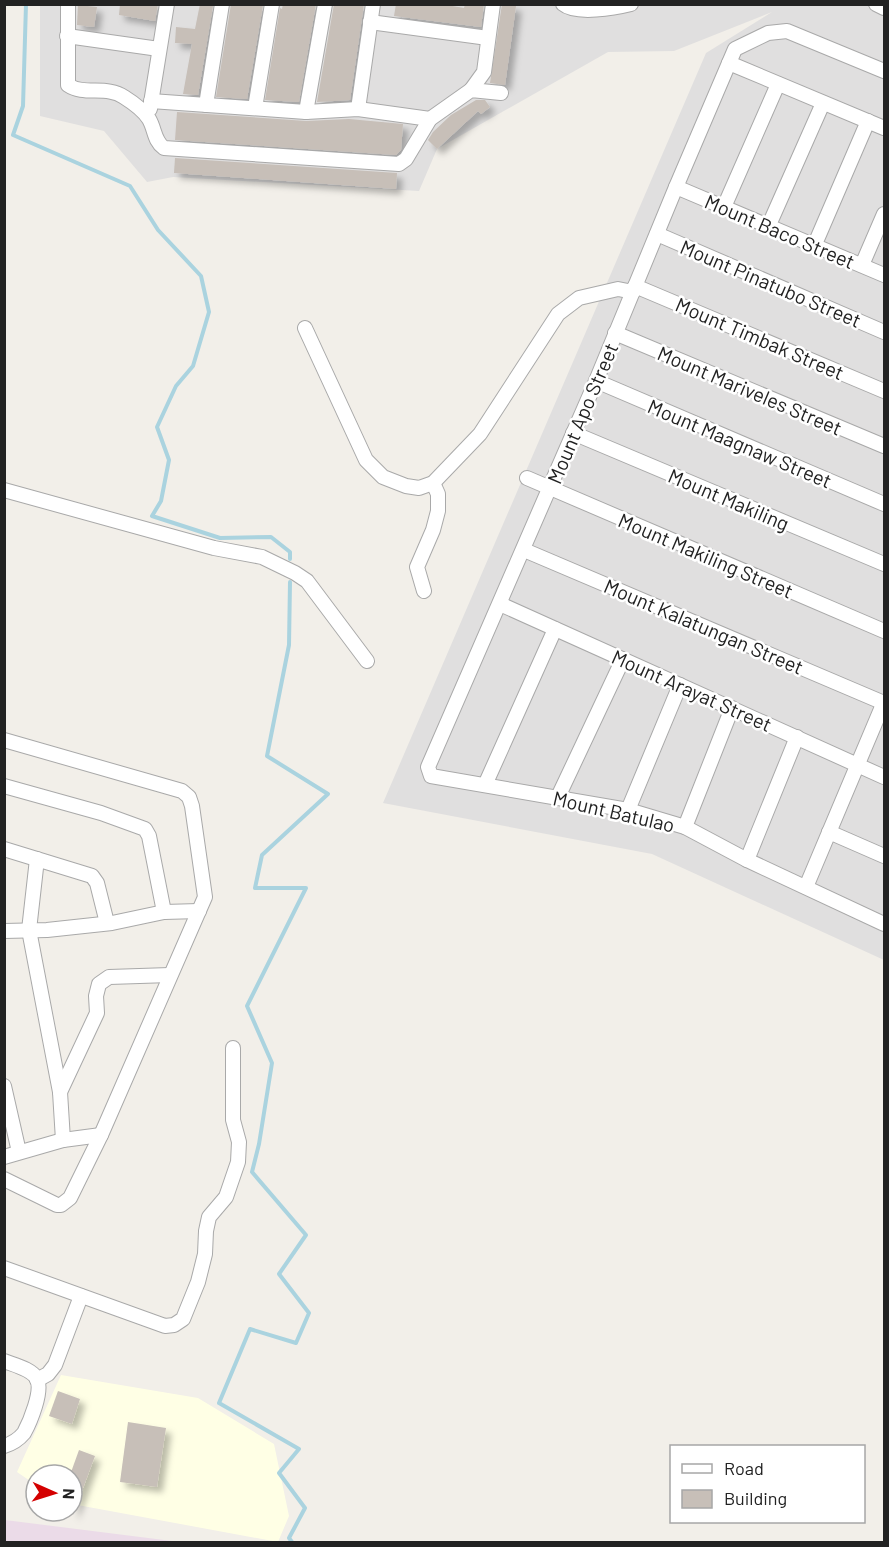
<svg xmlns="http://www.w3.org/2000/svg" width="889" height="1547" viewBox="0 0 889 1547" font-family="Barlow,sans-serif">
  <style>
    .residential { fill: #e0dfdf }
    .industrial { fill: #ebdbe8 }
    .education { fill: #ffffe5 }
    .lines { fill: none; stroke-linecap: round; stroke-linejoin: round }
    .stream { stroke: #aad3df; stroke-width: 4 }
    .building { fill: #c7bfb8; filter: url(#shadow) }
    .street-casing { stroke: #a9a9a9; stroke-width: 16 }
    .street { stroke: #fff; stroke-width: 14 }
    .labels { text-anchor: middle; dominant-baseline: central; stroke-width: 5; stroke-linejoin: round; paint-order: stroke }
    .street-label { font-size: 20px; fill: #222; stroke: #fff }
  </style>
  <defs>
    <filter id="shadow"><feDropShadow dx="5.5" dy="5.5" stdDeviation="3" flood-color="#0004"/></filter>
  </defs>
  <rect width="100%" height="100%" fill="#f2efe9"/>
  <path class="residential" d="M 40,5 L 884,5 L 884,960 L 652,854 L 383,803 L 706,53 L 772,12 L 674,51 L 608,52 L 437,149 L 419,191 L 173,177 L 147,182 L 104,131 L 40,116 Z"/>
  <path class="industrial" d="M 5,1520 L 180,1542 L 5,1542 Z"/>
  <path class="education" d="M 61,1375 L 198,1398 L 274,1444 L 289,1516 L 278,1542 L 72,1504 L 72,1475 L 36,1475 L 36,1485 L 17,1472 Z"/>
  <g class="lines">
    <g class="stream">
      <path d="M 26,4 L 23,106 L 13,135 L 130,186 L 158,230 L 201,276 L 209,312 L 193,366 L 176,386 L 157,427 L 169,460 L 161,501 L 152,516 L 220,538 L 271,537 L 290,552 L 290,559"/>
      <path d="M 290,582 L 289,645 L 267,756 L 328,794 L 262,855 L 255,888 L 306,888 L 247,1006 L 272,1063 L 259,1144 L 252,1172 L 306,1235 L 279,1274 L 309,1313 L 296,1343 L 250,1329 L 219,1403 L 299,1449 L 279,1473 L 305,1508 L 289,1538 L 292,1542"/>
    </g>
  </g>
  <g class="building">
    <path d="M 120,4 L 158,4 L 155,21 L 119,15 Z"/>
    <path d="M 200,4 L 213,6 L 198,95 L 183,94 L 192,44 L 175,43 L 176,27 L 195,29 Z"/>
    <path d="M 231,4 L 263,5 L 247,99 L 216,97 Z"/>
    <path d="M 283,4 L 316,4 L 299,102 L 265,100 L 280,8 L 282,9 Z"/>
    <path d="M 334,4 L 364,4 L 350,100 L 317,102 Z"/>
    <path d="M 396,4 L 441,4 L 464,8 L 465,4 L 484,4 L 481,27 L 394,16 Z"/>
    <path d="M 502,4 L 516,6 L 505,85 L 490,83 Z"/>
    <path d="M 78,5 L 97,7 L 94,27 L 77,25 Z"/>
    <path d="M 476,100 L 485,100 L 490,107 L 481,114 L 478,111 L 437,149 L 428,140 L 433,132 L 451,115 Z"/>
    <path d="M 177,112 L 306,121 L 349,119 L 403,124 L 401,150 L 396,155 L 175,140 Z"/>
    <path d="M 175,158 L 397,173 L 396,189 L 174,173 Z"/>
    <path d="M 58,1391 L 80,1399 L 72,1424 L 49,1416 Z"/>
    <path d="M 128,1422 L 166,1428 L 157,1487 L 120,1482 Z"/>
    <path d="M 79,1450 L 95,1456 L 73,1515 L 72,1475 L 70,1475 Z"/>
  </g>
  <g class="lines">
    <g class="street-casing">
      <g id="street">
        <path d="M 68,4 L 68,85 C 84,96 107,85 124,97 C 132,102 144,111 149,119 C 155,129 154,141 164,148 L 399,164 L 406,159 L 430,119 L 471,90 L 501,93"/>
        <path d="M 563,4 C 576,15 615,8 631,4"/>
        <path d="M 876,4 L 884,8"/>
        <path d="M 370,22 L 488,38"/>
        <path d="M 67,36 L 159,49"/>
        <path d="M 729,63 L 884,128"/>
        <path d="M 884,71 L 787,31 L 768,33 L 735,49 L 676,187 L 596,381 L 428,767 L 431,776 L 628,810 L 685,827 L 747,860 L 884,924"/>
        <path d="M 471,90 L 484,72 L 493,4"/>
        <path d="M 151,101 L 306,112 L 358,109 L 430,119"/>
        <path d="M 206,105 L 222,4"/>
        <path d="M 255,108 L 272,4"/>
        <path d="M 150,109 L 167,4"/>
        <path d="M 358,109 L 373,4"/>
        <path d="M 306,112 L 325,4"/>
        <path d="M 676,187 L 884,275"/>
        <path d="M 724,207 L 778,84"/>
        <path d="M 769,225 L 823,103"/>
        <path d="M 657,234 L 884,332"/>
        <path d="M 815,244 L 868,121"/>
        <path d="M 862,265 L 884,214"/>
        <path d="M 635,286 L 884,391"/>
        <path d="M 305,328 L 366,460 L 383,477 L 406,486 L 419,488 L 433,483 L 480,434 L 558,314 L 579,298 L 618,289 L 633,292"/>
        <path d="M 615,333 L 884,446"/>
        <path d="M 596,381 L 884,504"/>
        <path d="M 573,433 L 884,564"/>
        <path d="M 527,478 L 884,631"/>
        <path d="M 4,490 L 214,548 L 262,557 L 295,573 L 307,581 L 367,661"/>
        <path d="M 524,550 L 884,703"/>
        <path d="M 424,591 L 417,567 L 433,530 L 438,511 L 438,494 L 433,483"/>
        <path d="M 500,604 L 884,777"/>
        <path d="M 4,740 L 182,791 L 189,797 L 192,806 L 205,897 L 101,1135 L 70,1198 L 61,1205 L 57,1205 L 4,1179"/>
        <path d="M 485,785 L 555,629"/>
        <path d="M 4,786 L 101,813 L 145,829 L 149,836 L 164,912"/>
        <path d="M 558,797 L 623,659"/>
        <path d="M 628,810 L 680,685"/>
        <path d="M 685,827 L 732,708"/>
        <path d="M 829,832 L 884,856"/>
        <path d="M 4,849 L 92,876 L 97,883 L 107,923"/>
        <path d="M 37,859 L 29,930 L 60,1092 L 63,1140"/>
        <path d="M 747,860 L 797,737"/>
        <path d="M 806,887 L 884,702"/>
        <path d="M 4,931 L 47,930 L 112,923 L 164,912 L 199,911"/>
        <path d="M 4,1086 L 19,1152"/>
        <path d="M 60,1092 L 97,1013 L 96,996 L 99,984 L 109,977 L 170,975"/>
        <path d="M 4,1157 L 63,1140 L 101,1135"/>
        <path d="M 4,1268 L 165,1326 L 174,1325 L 183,1319 L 198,1282 L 205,1254 L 206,1231 L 209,1217 L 226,1197 L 238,1162 L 239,1142 L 233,1120 L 233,1048"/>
        <path d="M 4,1361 C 14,1365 32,1369 37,1379 C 43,1391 30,1422 24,1433 C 19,1439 11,1444 4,1446"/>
        <path d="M 37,1380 L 48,1374 L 55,1365 L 81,1296"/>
      </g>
    </g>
    <use href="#street" class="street"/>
  </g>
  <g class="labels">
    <g class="street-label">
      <text transform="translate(780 231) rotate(23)">Mount Baco Street</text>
      <text transform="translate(771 283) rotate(23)">Mount Pinatubo Street</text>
      <text transform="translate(760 338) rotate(23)">Mount Timbak Street</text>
      <text transform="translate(750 390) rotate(23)">Mount Mariveles Street</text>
      <text transform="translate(582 413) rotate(-67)">Mount Apo Street</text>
      <text transform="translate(740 443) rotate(23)">Mount Maagnaw Street</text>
      <text transform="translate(729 499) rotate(23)">Mount Makiling</text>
      <text transform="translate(706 555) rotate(23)">Mount Makiling Street</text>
      <text transform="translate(704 626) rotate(23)">Mount Kalatungan Street</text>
      <text transform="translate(692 690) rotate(24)">Mount Arayat Street</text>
      <text transform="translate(614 811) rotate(13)">Mount Batulao</text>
    </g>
  </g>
  <rect width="889" height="1547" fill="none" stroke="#222222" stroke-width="12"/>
  <rect x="670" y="1445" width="195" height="78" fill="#ffffff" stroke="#a7a7a7" stroke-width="1.5"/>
  <rect x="682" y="1464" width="30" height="9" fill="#ffffff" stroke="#a7a7a7" stroke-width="1.5"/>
  <text x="724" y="1475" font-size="18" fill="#222222">Road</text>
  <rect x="682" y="1490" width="30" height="18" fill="#c7bfb8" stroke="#a7a7a7" stroke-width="1.5"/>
  <text x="724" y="1505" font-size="18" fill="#222222">Building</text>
  <g transform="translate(54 1493) rotate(93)"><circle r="28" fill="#ffffff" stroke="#a7a7a7" stroke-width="1.5"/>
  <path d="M0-4.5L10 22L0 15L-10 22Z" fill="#d40000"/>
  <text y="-9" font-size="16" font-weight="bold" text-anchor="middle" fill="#222222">N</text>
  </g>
</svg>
